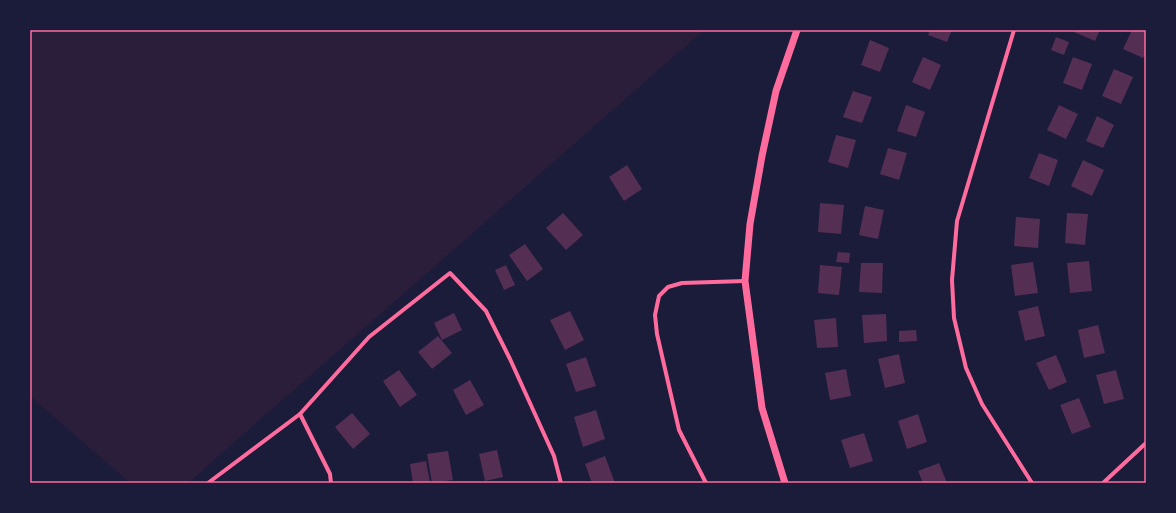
<svg xmlns="http://www.w3.org/2000/svg" width="1176" height="513" viewBox="0 0 1176 513" font-family="'Alegreya Sans',sans-serif">
  <style>
    .green { fill: #2a1e3b }
    .building { fill: #542f53 }
    .lines { fill: none; stroke-linecap: round; stroke-linejoin: round }
    .minor { stroke: #ff6b9d; stroke-width: 4 }
    .tertiary { stroke: #ff6b9d; stroke-width: 7 }
    .neatline { fill: none; stroke: #ff6b9d; stroke-width: 1.5 }
  </style>
  <rect width="100%" height="100%" fill="#1b1b3a"/>
  <path class="green" d="M 30,30 L 704,30 L 188,483 L 130,483 L 30,396 Z"/>
  <g class="building">
    <path d="M 930,30 L 952,30 L 947,42 L 928,35 Z"/>
    <path d="M 1075,30 L 1100,30 L 1095,41 L 1074,32 Z"/>
    <path d="M 1132,30 L 1146,30 L 1146,52 L 1143,58 L 1123,49 Z"/>
    <path d="M 1056,37 L 1069,42 L 1064,55 L 1051,50 Z"/>
    <path d="M 870,40 L 889,48 L 880,72 L 861,65 Z"/>
    <path d="M 923,57 L 941,65 L 930,90 L 912,82 Z"/>
    <path d="M 1073,57 L 1092,64 L 1082,90 L 1063,83 Z"/>
    <path d="M 1114,69 L 1133,77 L 1121,104 L 1102,96 Z"/>
    <path d="M 853,91 L 872,97 L 862,123 L 843,117 Z"/>
    <path d="M 906,105 L 925,112 L 916,137 L 897,131 Z"/>
    <path d="M 1059,105 L 1078,114 L 1066,139 L 1047,130 Z"/>
    <path d="M 1097,116 L 1114,125 L 1103,148 L 1086,141 Z"/>
    <path d="M 836,135 L 856,140 L 848,168 L 828,162 Z"/>
    <path d="M 888,148 L 907,153 L 899,180 L 880,174 Z"/>
    <path d="M 1039,153 L 1058,160 L 1049,186 L 1029,178 Z"/>
    <path d="M 1083,160 L 1104,170 L 1092,196 L 1071,186 Z"/>
    <path d="M 627,165 L 642,189 L 624,201 L 609,177 Z"/>
    <path d="M 820,203 L 844,205 L 841,234 L 818,232 Z"/>
    <path d="M 865,206 L 884,210 L 878,239 L 859,235 Z"/>
    <path d="M 563,213 L 583,235 L 566,250 L 546,228 Z"/>
    <path d="M 1067,213 L 1088,214 L 1085,245 L 1065,243 Z"/>
    <path d="M 1016,217 L 1040,219 L 1038,248 L 1014,246 Z"/>
    <path d="M 525,244 L 543,269 L 527,281 L 509,255 Z"/>
    <path d="M 838,252 L 850,253 L 849,263 L 836,262 Z"/>
    <path d="M 1089,261 L 1092,291 L 1070,293 L 1067,263 Z"/>
    <path d="M 1033,262 L 1038,293 L 1015,296 L 1011,265 Z"/>
    <path d="M 861,263 L 883,263 L 882,293 L 859,292 Z"/>
    <path d="M 506,265 L 515,285 L 504,290 L 495,270 Z"/>
    <path d="M 820,265 L 842,267 L 839,295 L 818,293 Z"/>
    <path d="M 1038,306 L 1045,336 L 1025,341 L 1018,311 Z"/>
    <path d="M 570,311 L 584,340 L 565,350 L 550,320 Z"/>
    <path d="M 454,313 L 462,330 L 442,340 L 434,323 Z"/>
    <path d="M 886,314 L 887,341 L 864,343 L 862,315 Z"/>
    <path d="M 836,318 L 838,347 L 817,348 L 814,320 Z"/>
    <path d="M 1098,325 L 1105,353 L 1084,358 L 1078,330 Z"/>
    <path d="M 916,330 L 917,341 L 899,342 L 899,331 Z"/>
    <path d="M 438,336 L 452,353 L 432,369 L 418,352 Z"/>
    <path d="M 899,354 L 905,383 L 885,388 L 878,359 Z"/>
    <path d="M 1056,355 L 1067,382 L 1049,390 L 1036,363 Z"/>
    <path d="M 586,357 L 596,386 L 576,392 L 566,364 Z"/>
    <path d="M 846,369 L 851,396 L 830,400 L 825,373 Z"/>
    <path d="M 399,370 L 417,395 L 400,407 L 383,381 Z"/>
    <path d="M 1116,370 L 1124,399 L 1104,404 L 1096,375 Z"/>
    <path d="M 470,380 L 484,405 L 466,415 L 453,390 Z"/>
    <path d="M 1079,398 L 1091,427 L 1072,434 L 1060,405 Z"/>
    <path d="M 596,410 L 605,439 L 583,447 L 574,417 Z"/>
    <path d="M 352,413 L 370,434 L 353,449 L 335,427 Z"/>
    <path d="M 918,414 L 927,442 L 907,449 L 898,421 Z"/>
    <path d="M 864,433 L 873,461 L 850,468 L 841,440 Z"/>
    <path d="M 497,450 L 503,477 L 485,481 L 479,454 Z"/>
    <path d="M 448,451 L 453,480 L 432,483 L 427,454 Z"/>
    <path d="M 605,456 L 615,483 L 592,483 L 585,464 Z"/>
    <path d="M 426,461 L 430,482 L 413,483 L 410,464 Z"/>
    <path d="M 939,463 L 947,483 L 923,483 L 918,471 Z"/>
  </g>
  <g class="lines">
    <g class="minor">
      <path d="M 1014,30 L 957,221 L 952,280 L 954,318 L 966,368 L 982,404 L 1032,483"/>
      <path d="M 300,414 L 330,474 L 331,483"/>
      <path d="M 208,483 L 300,414 L 369,337 L 450,273 L 486,311 L 510,359 L 554,456 L 561,483"/>
      <path d="M 706,483 L 679,430 L 657,334 L 655,315 L 659,296 L 668,287 L 682,283 L 745,281"/>
      <path d="M 1103,483 L 1146,443"/>
    </g>
    <path class="tertiary" d="M 785,483 L 762,408 L 745,281 L 750,224 L 762,156 L 776,91 L 797,30"/>
  </g>
  <rect width="1176" height="513" fill="none" stroke="#1b1b3a" stroke-width="62"/>
  <rect x="31" y="31" width="1114" height="451" class="neatline"/>
</svg>
